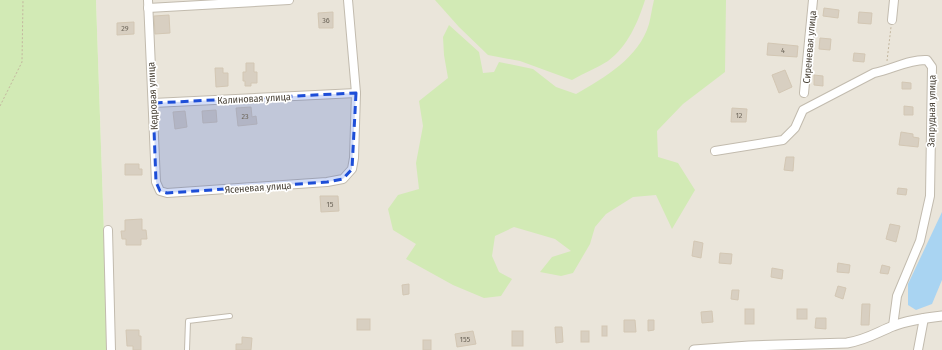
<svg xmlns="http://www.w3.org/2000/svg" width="942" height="350" viewBox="0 0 942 350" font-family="'Fira Sans Condensed',sans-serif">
  <rect width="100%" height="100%" fill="#f6f3ec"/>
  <polygon fill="#eae5da" points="96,0 942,0 942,350 108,350"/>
  <g fill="#d2eab5">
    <polygon points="0,0 96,0 108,350 0,350"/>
    <path d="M435,0H645C638,22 628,46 608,61C597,68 584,73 572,80L520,61L488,55L459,27Z"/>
    <path d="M654,0H726L725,72L683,104L657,131L658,157L678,163L695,190L672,229L656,195L633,197L606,214L595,227L590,244L573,273L561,276L540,272L552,257L571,251L555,239L514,227L495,236L492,256L499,272L512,279L501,296L484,298L453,285L406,259L416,244L393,230L388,209L398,195L419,189L416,163L423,126L419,101L448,78L444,55L443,37L449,25L479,52L483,73L494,72L499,62L533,69L556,87L576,94C604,78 639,58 649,24C651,16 652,8 654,0Z"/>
  </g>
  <polygon fill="#a9d4f2" points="942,212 942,280 932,304 916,310 908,305 908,284"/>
  <g fill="#d8cfc1" stroke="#d3c7b4">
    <polygon points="824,8 839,10 838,18 823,16"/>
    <polygon points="333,12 333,28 319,28 318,13"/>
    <polygon points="859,12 872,13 871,24 858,23"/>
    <polygon points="169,15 170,33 155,34 154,16"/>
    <polygon points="134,22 134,34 117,35 117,23"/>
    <polygon points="820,38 831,39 830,50 819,49"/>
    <polygon points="768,43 798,46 797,57 767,55"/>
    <polygon points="854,53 865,54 864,62 853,61"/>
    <polygon points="246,63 254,63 254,72 257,72 257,83 251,83 251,86 245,86 245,81 243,81 243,72 246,72"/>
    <polygon points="215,68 223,68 223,73 228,73 228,86 216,87"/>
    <polygon points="785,70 792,87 779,93 772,75"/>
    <polygon points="814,75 823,76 823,86 814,85"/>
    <polygon points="902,82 911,83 911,89 902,89"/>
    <polygon points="904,106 913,107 913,115 904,115"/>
    <polygon points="251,107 252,117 256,116 257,124 238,126 236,108"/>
    <polygon points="732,108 747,109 746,122 731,122"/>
    <polygon points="216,110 217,122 203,123 202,111"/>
    <polygon points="185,111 187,127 175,129 173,112"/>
    <polygon points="901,132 913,134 913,137 919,138 918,147 899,145"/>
    <polygon points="786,157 794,157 793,171 784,170"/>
    <polygon points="125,164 139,164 139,169 142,169 142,175 125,175"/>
    <polygon points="898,188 907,189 906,195 897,194"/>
    <polygon points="320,196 338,196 339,211 321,212"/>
    <polygon points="142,219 142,230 146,230 147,239 141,239 141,245 126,245 126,239 122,239 121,231 125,231 125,220"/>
    <polygon points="890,224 900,226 896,242 886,239"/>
    <polygon points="694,241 703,243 701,258 692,256"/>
    <polygon points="720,253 732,254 731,264 719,263"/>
    <polygon points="838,263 850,265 849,273 837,272"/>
    <polygon points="882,265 890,267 888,274 880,273"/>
    <polygon points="772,268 783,270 782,279 771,277"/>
    <polygon points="409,284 409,294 403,295 402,285"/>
    <polygon points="838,286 846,288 843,299 835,296"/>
    <polygon points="732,290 739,290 738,300 731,299"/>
    <polygon points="862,304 870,304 869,325 861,325"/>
    <rect x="745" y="309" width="9" height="15"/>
    <rect x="797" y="309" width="10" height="10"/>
    <polygon points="712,311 713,322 702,323 701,312"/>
    <polygon points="816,318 826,318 826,329 815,328"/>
    <rect x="357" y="319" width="13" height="11"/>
    <polygon points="624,320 635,320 636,332 624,332"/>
    <polygon points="648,320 654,320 654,330 648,331"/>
    <rect x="602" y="326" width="5" height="10"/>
    <polygon points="555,327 562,327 563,342 556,343"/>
    <polygon points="126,330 139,330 139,336 141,336 141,350 133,350 133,346 127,346"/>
    <polygon points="473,331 476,344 457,347 455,334"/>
    <rect x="512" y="331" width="11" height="15"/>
    <rect x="581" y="331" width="8" height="11"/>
    <polygon points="242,337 252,338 251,350 236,350 236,344 242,344"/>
    <rect x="423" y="340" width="8" height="10"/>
  </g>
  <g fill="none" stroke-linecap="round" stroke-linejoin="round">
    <defs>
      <polyline id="service" points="187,350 188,321 230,316"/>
      <g id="minor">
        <polyline points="148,0 156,182 160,191 167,193 327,182 343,179 352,169 354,158 356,93 348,0"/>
        <polyline points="148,8 289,0"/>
        <polyline points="892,20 894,0"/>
        <polyline points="804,93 813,0"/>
        <polyline points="153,103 356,93"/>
        <path d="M715,151L783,140L795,128L803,110L874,73C891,70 909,59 927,60L932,67L930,196L920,241L897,296L893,326"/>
        <polyline points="108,230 111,350"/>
        <polyline points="918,350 924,318"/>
      </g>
      <path id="tertiary" d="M694,350L749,346L847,343C866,340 876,333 893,326C909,320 925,318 942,316"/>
    </defs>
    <use href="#service" stroke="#c2bbae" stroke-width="6"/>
    <use href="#minor" stroke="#c2bbae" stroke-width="10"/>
    <use href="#tertiary" stroke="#c2bbae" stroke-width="11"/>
    <g stroke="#c4b79f" stroke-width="1" stroke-dasharray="2 2" stroke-linecap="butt">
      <polyline points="887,61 891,27"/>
      <polyline points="0,106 22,62 23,0"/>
    </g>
    <use href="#service" stroke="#fff" stroke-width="4"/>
    <use href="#minor" stroke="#fff" stroke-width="8"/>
    <use href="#tertiary" stroke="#fff" stroke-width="9"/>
  </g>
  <path fill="#1d4ed8" fill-opacity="0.2" stroke="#1d4ed8" stroke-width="3" stroke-dasharray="8 5" stroke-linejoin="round" d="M356,93L352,169L343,179L327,182L167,193L160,191L156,182L153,103Z"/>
  <g text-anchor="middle" stroke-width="3.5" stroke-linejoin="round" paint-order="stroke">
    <g font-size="8" fill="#6e675b">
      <text x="326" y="23">36</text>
      <text x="125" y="31">29</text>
      <text x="783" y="53">4</text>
      <text x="739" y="118">12</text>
      <text x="245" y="119">23</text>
      <text x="330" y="207">15</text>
      <text x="465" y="342">155</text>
    </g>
    <g font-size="10" fill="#4b4439" stroke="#fff">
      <text transform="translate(809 47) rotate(-85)" y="4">Сиреневая улица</text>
      <text transform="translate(152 96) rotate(-93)" y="4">Кедровая улица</text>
      <text transform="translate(254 98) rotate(-3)" y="4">Калиновая улица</text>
      <text transform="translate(931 111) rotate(-89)" y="4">Запрудная улица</text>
      <text transform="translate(258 187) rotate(-4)" y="4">Ясеневая улица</text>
    </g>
  </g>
</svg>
